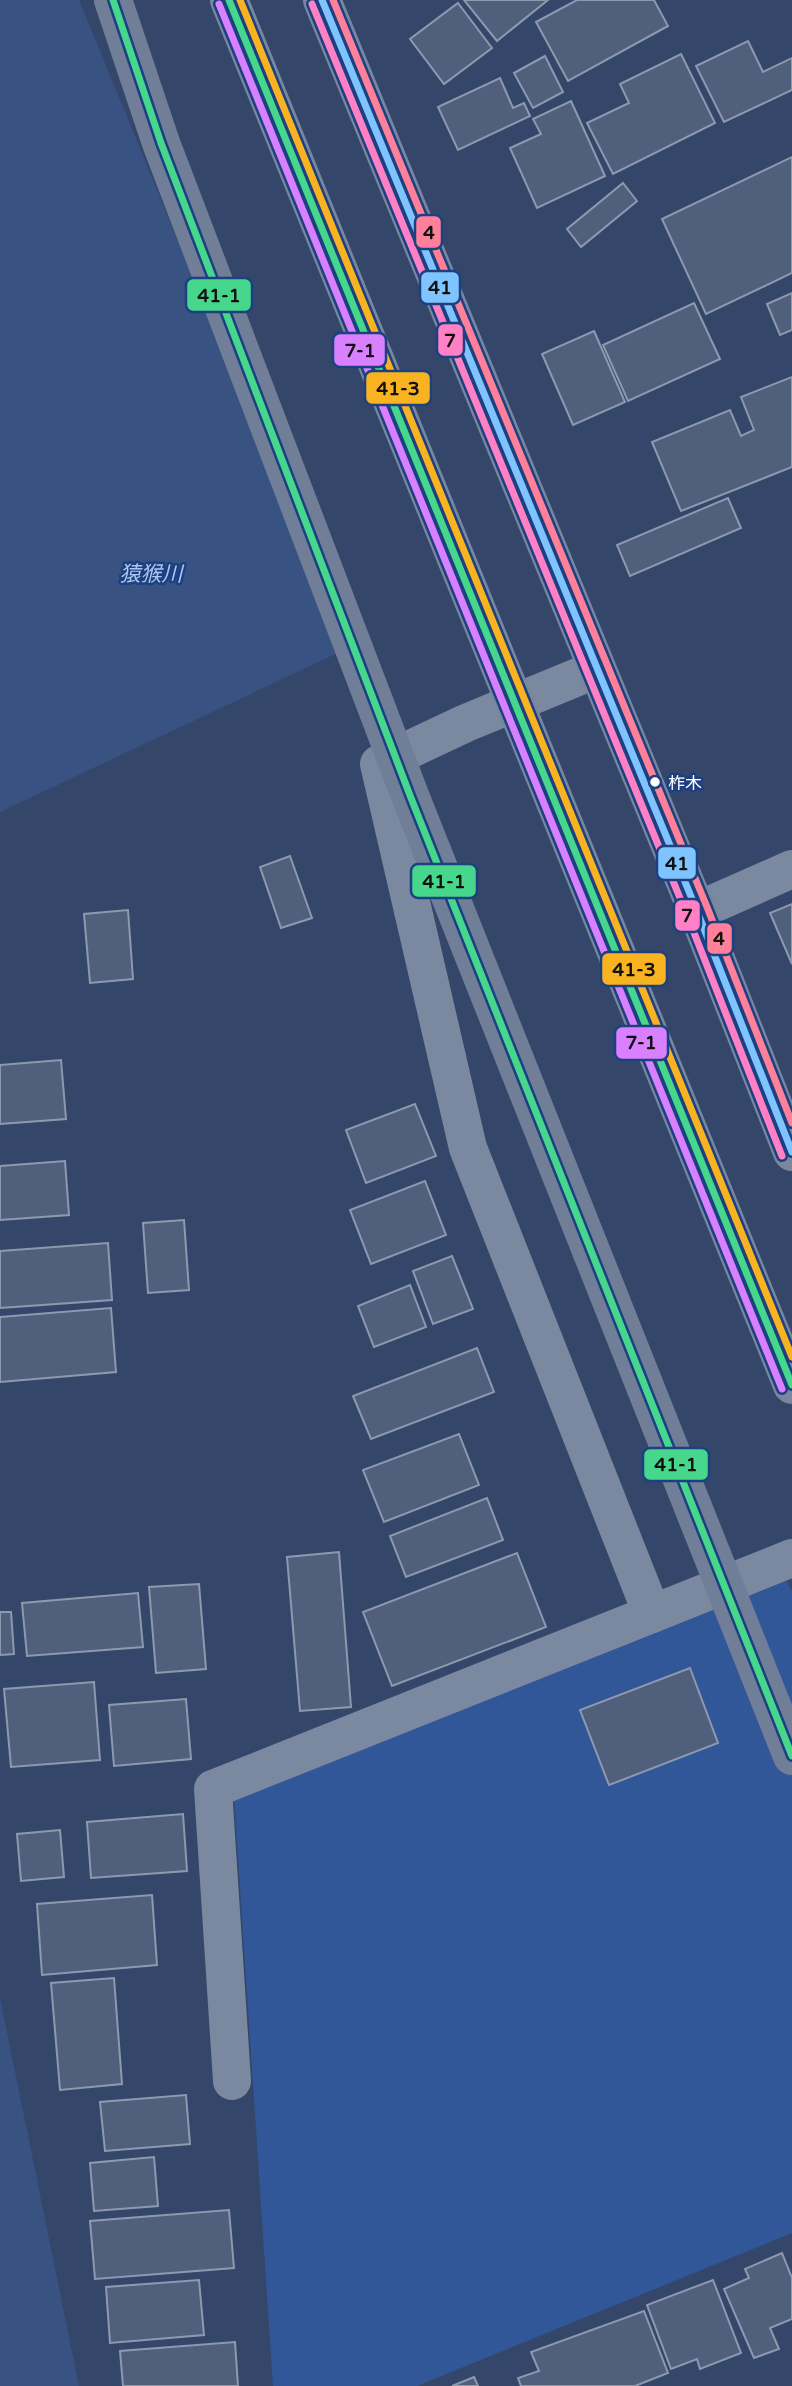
<svg xmlns="http://www.w3.org/2000/svg" width="792" height="2386" viewBox="0 0 792 2386" font-family="'Varela Round','Noto Sans JP',sans-serif">
  <rect width="100%" height="100%" fill="#34476a"/>
  <polygon fill="#315799" points="787,1581 792,1592 792,2233 417,2386 273,2386 234,1797"/>
  <g fill="#385281">
    <polygon points="0,0 79,0 346,649 0,812"/>
    <polygon points="0,1998 79,2386 0,2386"/>
  </g>
  <g fill="#505f7c" stroke="#8d99af" stroke-width="2">
    <polygon points="464,0 548,0 497,41"/>
    <polygon points="577,0 654,0 668,26 568,81 536,22"/>
    <polygon points="458,3 492,48 444,84 410,39"/>
    <polygon points="748,41 763,72 792,58 792,90 724,122 696,66"/>
    <polygon points="681,54 715,123 613,174 587,123 629,103 620,84"/>
    <polygon points="545,56 563,92 533,108 514,73"/>
    <polygon points="500,78 513,108 524,103 530,116 458,150 438,107"/>
    <polygon points="571,101 605,176 537,208 510,148 541,134 533,119"/>
    <polygon points="792,157 792,273 706,314 662,219"/>
    <polygon points="623,183 637,201 581,247 567,229"/>
    <polygon points="792,293 792,330 780,335 767,304"/>
    <polygon points="694,303 720,359 628,401 603,345"/>
    <polygon points="594,331 625,402 573,425 542,354"/>
    <polygon points="792,377 792,467 681,511 652,442 730,410 741,436 754,430 741,397"/>
    <polygon points="728,498 741,528 630,576 617,545"/>
    <polygon points="290,856 312,918 281,928 260,867"/>
    <polygon points="792,904 792,964 770,913"/>
    <polygon points="128,910 133,979 90,983 84,914"/>
    <polygon points="61,1060 66,1119 0,1124 0,1065"/>
    <polygon points="415,1104 436,1156 366,1183 346,1130"/>
    <polygon points="65,1161 69,1215 0,1220 0,1166"/>
    <polygon points="425,1181 446,1235 371,1264 350,1210"/>
    <polygon points="184,1220 189,1290 148,1293 143,1223"/>
    <polygon points="108,1243 112,1300 0,1308 0,1251"/>
    <polygon points="452,1256 473,1309 433,1324 413,1271"/>
    <polygon points="410,1285 426,1327 374,1347 358,1306"/>
    <polygon points="111,1308 116,1372 0,1382 0,1317"/>
    <polygon points="477,1348 494,1392 371,1439 353,1396"/>
    <polygon points="459,1434 479,1485 384,1522 363,1470"/>
    <polygon points="487,1498 503,1540 406,1577 390,1536"/>
    <polygon points="339,1552 351,1707 300,1711 287,1557"/>
    <polygon points="517,1553 546,1627 392,1686 363,1612"/>
    <polygon points="199,1584 206,1669 156,1673 149,1587"/>
    <polygon points="138,1593 143,1647 27,1656 22,1603"/>
    <polygon points="0,1612 11,1612 14,1654 0,1655"/>
    <polygon points="690,1668 718,1743 609,1785 580,1710"/>
    <polygon points="94,1682 100,1760 11,1767 4,1689"/>
    <polygon points="186,1699 191,1759 114,1766 109,1705"/>
    <polygon points="183,1814 187,1871 91,1878 87,1822"/>
    <polygon points="60,1830 64,1877 21,1881 17,1834"/>
    <polygon points="152,1895 157,1965 42,1975 37,1904"/>
    <polygon points="114,1978 122,2084 60,2090 51,1983"/>
    <polygon points="186,2095 190,2144 105,2151 100,2102"/>
    <polygon points="154,2157 158,2206 94,2211 90,2163"/>
    <polygon points="229,2210 234,2268 95,2279 90,2221"/>
    <polygon points="782,2253 792,2278 792,2319 770,2328 779,2349 754,2358 724,2289 749,2278 745,2269"/>
    <polygon points="199,2280 204,2335 110,2343 106,2287"/>
    <polygon points="713,2280 741,2353 700,2369 697,2359 671,2369 647,2305"/>
    <polygon points="644,2311 668,2373 635,2386 521,2386 518,2378 539,2371 531,2352"/>
    <polygon points="235,2342 238,2386 123,2386 120,2351"/>
    <polygon points="474,2377 478,2386 452,2386"/>
  </g>
  <g fill="none" stroke-linecap="round" stroke-linejoin="round">
    <g stroke="#7a88a0" stroke-width="38">
      <polyline points="597,669 466,723 379,764 468,1148 652,1614"/>
      <polyline points="697,911 792,869"/>
      <polyline points="232,2081 213,1789 792,1558"/>
    </g>
    <g stroke="#78879e" stroke-width="38">
      <polyline points="229,0 792,1385"/>
      <polyline points="322,0 697,911 792,1152"/>
    </g>
    <polyline stroke="#707e98" stroke-width="38" points="113,0 161,143 411,798 792,1756"/>
    <defs>
      <g id="bus-1">
        <polyline points="113,0 161,143 411,798 792,1756"/>
        <polyline points="229,0 792,1385"/>
      </g>
      <polyline id="bus-2" points="322,0 697,911 792,1152"/>
      <polyline id="bus-3" points="219,4 782,1389"/>
      <polyline id="bus-4" points="240,0 792,1357"/>
      <polyline id="bus-5" points="312,4 687,915 782,1156"/>
      <polyline id="bus-6" points="333,0 707,907 792,1123"/>
    </defs>
    <use href="#bus-1" stroke="#1d4081" stroke-width="12"/>
    <use href="#bus-2" stroke="#1d4081" stroke-width="12"/>
    <use href="#bus-3" stroke="#1d4081" stroke-width="12"/>
    <use href="#bus-4" stroke="#1d4081" stroke-width="12"/>
    <use href="#bus-5" stroke="#1d4081" stroke-width="12"/>
    <use href="#bus-6" stroke="#1d4081" stroke-width="12"/>
    <use href="#bus-1" stroke="#46d78d" stroke-width="7"/>
    <use href="#bus-2" stroke="#80c4ff" stroke-width="7"/>
    <use href="#bus-3" stroke="#d880ff" stroke-width="7"/>
    <use href="#bus-4" stroke="#f9b220" stroke-width="7"/>
    <use href="#bus-5" stroke="#ff80c5" stroke-width="7"/>
    <use href="#bus-6" stroke="#ff8098" stroke-width="7"/>
  </g>
  <circle fill="#fff" stroke="#1d4081" stroke-width="2.5" cx="655" cy="782" r="6"/>
  <g text-anchor="middle" stroke-width="5" stroke-linejoin="round" paint-order="stroke">
    <g font-size="17" fill="#fff" stroke="#1d4081" text-anchor="start">
      <text x="668" y="789">柞木</text>
    </g>
    <g font-size="21" font-style="italic" fill="#adc7f1" stroke="#1d4081">
      <text x="151" y="581">猿猴川</text>
    </g>
  </g>
  <g stroke="#1d4081" stroke-width="2.5">
    <rect x="415" y="215" width="27" height="34" rx="7" fill="#ff8098"/>
    <rect x="420" y="271" width="40" height="33" rx="7" fill="#80c4ff"/>
    <rect x="186" y="278" width="66" height="34" rx="7" fill="#46d78d"/>
    <rect x="437" y="323" width="27" height="34" rx="7" fill="#ff80c5"/>
    <rect x="333" y="333" width="53" height="34" rx="7" fill="#d880ff"/>
    <rect x="365" y="371" width="66" height="34" rx="7" fill="#f9b220"/>
    <rect x="657" y="846" width="40" height="34" rx="7" fill="#80c4ff"/>
    <rect x="411" y="864" width="66" height="34" rx="7" fill="#46d78d"/>
    <rect x="674" y="899" width="27" height="33" rx="7" fill="#ff80c5"/>
    <rect x="706" y="922" width="27" height="33" rx="7" fill="#ff8098"/>
    <rect x="601" y="952" width="66" height="34" rx="7" fill="#f9b220"/>
    <rect x="615" y="1026" width="53" height="34" rx="7" fill="#d880ff"/>
    <rect x="643" y="1448" width="66" height="33" rx="7" fill="#46d78d"/>
  </g>
  <g font-size="19" text-anchor="middle" font-weight="bold" fill="#111">
    <text x="429" y="239">4</text>
    <text x="440" y="294">41</text>
    <text x="219" y="302">41-1</text>
    <text x="450" y="347">7</text>
    <text x="360" y="357">7-1</text>
    <text x="398" y="395">41-3</text>
    <text x="677" y="870">41</text>
    <text x="444" y="888">41-1</text>
    <text x="687" y="922">7</text>
    <text x="719" y="945">4</text>
    <text x="634" y="976">41-3</text>
    <text x="641" y="1049">7-1</text>
    <text x="676" y="1471">41-1</text>
  </g>
</svg>
